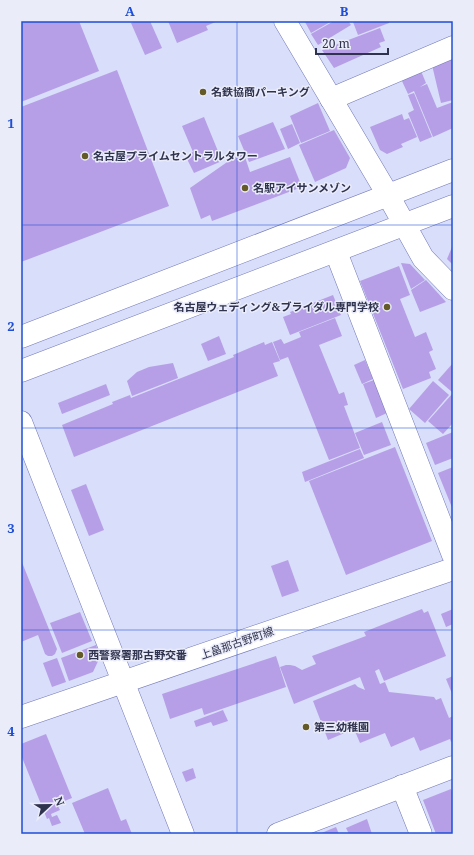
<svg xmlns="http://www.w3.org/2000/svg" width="474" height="855" viewBox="0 0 474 855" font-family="'Noto Serif','Noto Sans JP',serif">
  <rect width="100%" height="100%" fill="#d9defa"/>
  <g fill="#b69fe7">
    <polygon points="21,21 79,21 99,71 21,102"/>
    <polygon points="137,21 150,21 162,48 145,55 131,23"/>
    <polygon points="168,21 218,21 206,26 208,30 177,43"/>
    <polygon points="307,21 332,21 311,33 305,22"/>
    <polygon points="334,21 348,21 351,25 318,45 311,34"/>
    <polygon points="356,21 389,21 389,23 358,35 353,22"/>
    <polygon points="380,28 385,41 379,43 381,47 334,68 322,50"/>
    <polygon points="453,57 453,100 441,103 432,65 448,61 448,59"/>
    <polygon points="117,70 169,206 21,262 21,107"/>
    <polygon points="421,71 426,83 420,87 427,84 437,108 453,102 453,128 433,137 414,91 408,94 401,79"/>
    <polygon points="414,93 432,137 420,142 408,113 414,110 408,95"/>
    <polygon points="318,103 330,131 301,143 290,116"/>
    <polygon points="402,114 404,120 409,118 417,137 401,144 403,147 387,154 380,150 370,127"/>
    <polygon points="204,117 222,161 194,173 185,155 193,152 182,126"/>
    <polygon points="273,122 285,149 249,162 238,136"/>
    <polygon points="292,124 300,143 288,149 280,129"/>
    <polygon points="334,130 350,158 346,168 315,182 299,145"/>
    <polygon points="244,154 250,172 290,157 302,187 212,221 210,215 201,219 190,188 233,158"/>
    <polygon points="452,247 453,247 453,265 447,259"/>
    <polygon points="401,263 410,264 425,280 411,289"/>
    <polygon points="399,266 410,295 400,299 415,337 426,332 433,350 429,352 436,369 429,372 431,378 403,389 360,281"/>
    <polygon points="426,280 446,302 420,312 411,290"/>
    <polygon points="333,295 341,315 290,335 283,317 291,314 290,312"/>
    <polygon points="335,318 342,336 319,345 339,394 344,392 348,405 344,406 360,448 329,460 288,357 280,360 273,342 281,339 284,344 301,337 299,332"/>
    <polygon points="219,336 226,354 208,361 201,344"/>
    <polygon points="264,342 265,345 272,342 280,361 273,363 278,376 74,457 62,425 113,404 112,402 130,395 131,398 234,357 233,355"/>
    <polygon points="365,360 373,379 362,384 354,365"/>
    <polygon points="173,363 178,378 132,396 127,381 137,372 149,367"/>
    <polygon points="453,363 453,391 452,392 438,380"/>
    <polygon points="374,380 387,413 376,418 363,384"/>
    <polygon points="433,381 449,395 425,423 409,409"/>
    <polygon points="106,384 110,395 62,414 58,403"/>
    <polygon points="453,393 453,423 443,434 428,421"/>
    <polygon points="382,422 391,445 364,455 355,433"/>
    <polygon points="453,432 453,458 435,465 426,443"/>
    <polygon points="395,447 432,541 346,575 309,481"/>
    <polygon points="360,449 364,458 305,482 302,472"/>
    <polygon points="453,467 453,510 438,473"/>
    <polygon points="86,484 104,530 89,536 71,490"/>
    <polygon points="21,560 57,649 55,654 52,656 48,656 45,654 38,635 21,642"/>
    <polygon points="288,560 299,591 282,597 271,566"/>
    <polygon points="422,609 424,613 428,611 446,656 384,681 379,669 375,671 380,684 385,682 389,692 434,697 436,700 441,698 449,718 453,716 453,741 451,742 450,739 420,751 414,737 391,747 385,733 360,743 354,729 328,740 313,701 355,684 358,687 365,690 360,677 294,704 280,667 286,665 290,665 295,666 302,670 316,664 312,656 366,636 364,632"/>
    <polygon points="453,609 453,624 446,627 441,614"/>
    <polygon points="80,612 92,641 62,653 50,623"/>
    <polygon points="96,645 100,657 93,672 69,681 61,658"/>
    <polygon points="276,656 286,687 204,715 202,708 170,719 162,694"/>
    <polygon points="57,658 66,682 52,687 43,663"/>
    <polygon points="453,676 453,696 446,679"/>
    <polygon points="223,710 228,721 213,726 211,722 196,727 194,721"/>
    <polygon points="46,734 72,798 57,804 60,810 51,814 52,817 57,815 61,823 52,826 49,818 47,819 21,755 21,744"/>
    <polygon points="193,768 196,778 186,782 182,772"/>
    <polygon points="108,788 121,821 126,819 132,834 85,834 72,803"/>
    <polygon points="451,789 453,794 453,834 436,834 423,800"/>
    <polygon points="367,819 372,834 349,834 346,828"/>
    <polygon points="336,827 339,834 319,834"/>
  </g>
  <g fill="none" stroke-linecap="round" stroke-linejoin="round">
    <defs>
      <g id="street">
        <polyline points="285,21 388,195 423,258 453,289"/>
        <polyline points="331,99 453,47"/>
        <polyline points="336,252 453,555"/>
        <polyline points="21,422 183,834"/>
        <polyline points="402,786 421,834"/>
        <polyline points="278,834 453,767"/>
      </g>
      <g id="secondary">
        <polyline points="21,337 453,170"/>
        <polyline points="21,371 453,206"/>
        <polyline points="21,717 453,569"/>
      </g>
    </defs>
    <use href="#street" stroke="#7379b8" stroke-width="23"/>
    <use href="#secondary" stroke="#7379b8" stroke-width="23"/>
    <use href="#street" stroke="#fff" stroke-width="22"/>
    <use href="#secondary" stroke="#fff" stroke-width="22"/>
  </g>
  <path fill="none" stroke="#1d4ed8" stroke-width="1" stroke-opacity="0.55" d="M237,21V834M21,225H453M21,428H453M21,630H453"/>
  <g fill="#645a27" stroke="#eaecfa" stroke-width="1.5">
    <circle cx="203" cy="92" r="4"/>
    <circle cx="85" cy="156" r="4"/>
    <circle cx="245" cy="188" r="4"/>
    <circle cx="387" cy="307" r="4"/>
    <circle cx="80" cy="655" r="4"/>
    <circle cx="306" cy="727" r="4"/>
  </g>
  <g text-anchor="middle" stroke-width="3" stroke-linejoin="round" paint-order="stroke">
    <g font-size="11" font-weight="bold" fill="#30334e" stroke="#eaecfa" text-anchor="start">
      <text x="211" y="96">名鉄協商パーキング</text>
      <text x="93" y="160">名古屋プライムセントラルタワー</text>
      <text x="253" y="192">名駅アイサンメゾン</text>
      <text x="379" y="311" text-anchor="end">名古屋ウェディング&amp;ブライダル専門学校</text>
      <text x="88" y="659">西警察署那古野交番</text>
      <text x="314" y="731">第三幼稚園</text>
    </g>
    <g font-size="11" fill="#30334e" stroke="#eaecfa">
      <text transform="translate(237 643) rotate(-19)" y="4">上畠那古野町線</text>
    </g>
  </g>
  <rect width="474" height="855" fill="none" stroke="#eaecfa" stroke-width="44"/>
  <g transform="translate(50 805) rotate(68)" stroke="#eaecfa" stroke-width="3" paint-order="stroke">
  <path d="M0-3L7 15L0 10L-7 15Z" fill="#30334e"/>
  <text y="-6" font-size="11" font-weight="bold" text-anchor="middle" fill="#30334e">N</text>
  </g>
  <path d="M316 48v6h72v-6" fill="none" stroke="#30334e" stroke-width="2"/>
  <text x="322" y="48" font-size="12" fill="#30334e" stroke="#eaecfa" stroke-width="3" paint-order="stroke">20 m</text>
  <rect x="22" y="22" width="430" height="811" fill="none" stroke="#1d4ed8" stroke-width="1.5"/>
  <g font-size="13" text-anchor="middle" font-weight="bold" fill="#1d4ed8">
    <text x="130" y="16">A</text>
    <text x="344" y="16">B</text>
    <text x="11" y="128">1</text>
    <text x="11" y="331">2</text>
    <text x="11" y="533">3</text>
    <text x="11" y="736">4</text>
  </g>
</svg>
